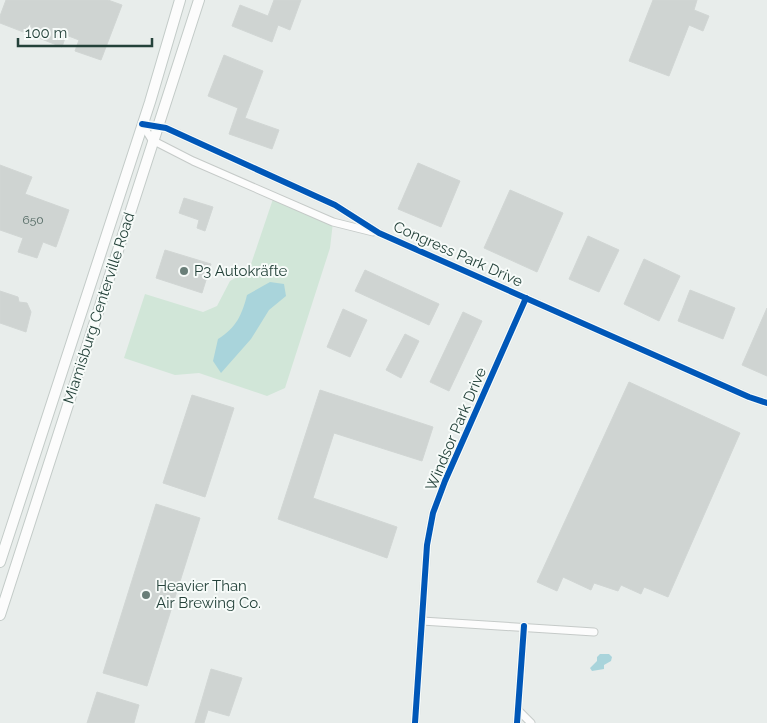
<svg xmlns="http://www.w3.org/2000/svg" width="767" height="723" viewBox="0 0 767 723" font-family="Raleway,sans-serif">
  <rect width="100%" height="100%" fill="#e8edeb"/>
  <polygon fill="#d1e6d8" points="274,196 333,222 330,248 285,388 267,396 199,373 175,375 124,358 145,294 203,312 217,306 230,281 249,270"/>
  <g fill="#a9d4db">
    <path d="M270,282L284,284L286,296L269,310L251,339L221,373L213,361L218,339C236,328 242,315 247,295Z"/>
    <polygon points="600,654 609,654 612,657 611,661 604,665 604,669 592,671 590,668 597,661 597,657"/>
  </g>
  <g fill="#cfd4d2" stroke="#d1d6d4">
    <polygon points="6,0 108,0 122,5 101,60 75,51 79,40 66,35 62,47 0,23 0,16"/>
    <polygon points="274,0 301,0 290,30 278,25 272,42 232,26 240,5 268,16"/>
    <polygon points="653,0 697,0 694,10 709,16 703,31 689,25 669,76 629,61"/>
    <polygon points="224,55 263,71 245,118 279,130 272,149 229,134 238,108 208,96"/>
    <polygon points="418,163 460,181 441,227 398,209"/>
    <polygon points="0,165 32,177 25,194 69,210 56,247 43,242 37,258 18,252 23,238 0,230"/>
    <polygon points="510,190 563,213 537,272 484,248"/>
    <polygon points="184,198 213,207 205,231 197,228 199,220 179,213"/>
    <polygon points="588,236 619,250 599,292 569,279"/>
    <polygon points="165,250 211,264 202,293 156,278"/>
    <polygon points="644,259 680,276 659,321 624,304"/>
    <polygon points="365,270 439,304 429,325 355,291"/>
    <polygon points="690,290 735,308 723,339 678,321"/>
    <polygon points="0,291 18,297 19,302 27,303 31,312 26,332 0,323"/>
    <polygon points="767,308 767,376 742,365"/>
    <polygon points="343,309 367,320 350,357 327,347"/>
    <polygon points="463,312 482,321 449,391 430,382"/>
    <polygon points="405,334 419,341 401,378 386,370"/>
    <polygon points="629,382 740,433 668,597 644,587 641,594 621,585 618,591 594,583 591,590 563,577 557,591 537,582"/>
    <polygon points="320,390 433,427 422,461 334,433 313,498 397,527 387,558 278,519"/>
    <polygon points="192,395 234,408 205,497 163,483"/>
    <polygon points="156,504 200,518 147,686 103,673"/>
    <polygon points="211,669 242,678 229,716 208,710 204,723 195,723"/>
    <polygon points="97,692 139,705 134,723 87,723"/>
  </g>
  <g fill="none" stroke-linecap="round" stroke-linejoin="round">
    <defs>
      <g id="minor">
        <polyline points="142,124 166,128 335,205 379,233 749,397 767,403"/>
        <polyline points="142,124 152,140 193,161 333,222 373,232"/>
        <polyline points="422,621 594,632"/>
        <polyline points="519,711 531,723"/>
        <polyline points="415,723 427,545 433,513 445,481 526,298"/>
        <polyline points="517,723 524,626"/>
      </g>
      <g id="secondary">
        <polyline points="0,562 150,102 180,0"/>
        <polyline points="0,615 199,0"/>
      </g>
    </defs>
    <use href="#minor" stroke="#c5cac8" stroke-width="9"/>
    <use href="#secondary" stroke="#c3cbc8" stroke-width="12"/>
    <use href="#minor" stroke="#fcfcfc" stroke-width="7"/>
    <use href="#secondary" stroke="#fcfcfc" stroke-width="10"/>
    <defs>
      <g id="cycleway">
        <polyline points="142,124 166,128 335,205 379,233 749,397 767,403"/>
        <polyline points="415,723 427,545 433,513 445,481 526,298"/>
        <polyline points="517,723 524,626"/>
      </g>
    </defs>
    <use href="#cycleway" stroke="#f7fbf9" stroke-width="9"/>
    <use href="#cycleway" stroke="#0057b8" stroke-width="6"/>
  </g>
  <g fill="#697e78" stroke="#f7fbf9" stroke-width="2">
    <circle cx="184" cy="271" r="5"/>
    <circle cx="146" cy="595" r="5"/>
  </g>
  <g text-anchor="middle" stroke-width="4" stroke-linejoin="round" paint-order="stroke">
    <g font-size="12" fill="#506761">
      <text x="33" y="224">650</text>
    </g>
    <g font-size="15" fill="#24423a" stroke="#f7fbf9">
      <text transform="translate(458 254) rotate(24)" y="5">Congress Park Drive</text>
      <text transform="translate(99 308) rotate(-72)" y="5">Miamisburg Centerville Road</text>
      <text transform="translate(456 429) rotate(-67)" y="5">Windsor Park Drive</text>
    </g>
    <g font-size="15" fill="#24423a" stroke="#f7fbf9" text-anchor="start">
      <text x="194" y="276">P3 Autokräfte</text>
      <text x="156" y="591">Heavier Than<tspan x="156" dy="17">Air Brewing Co.</tspan></text>
    </g>
  </g>
  <path d="M18 38v8h134v-8" fill="none" stroke="#24423a" stroke-width="2.5"/>
  <text x="25" y="38" font-size="15" fill="#24423a" stroke="#f7fbf9" stroke-width="4" paint-order="stroke">100 m</text>
</svg>
